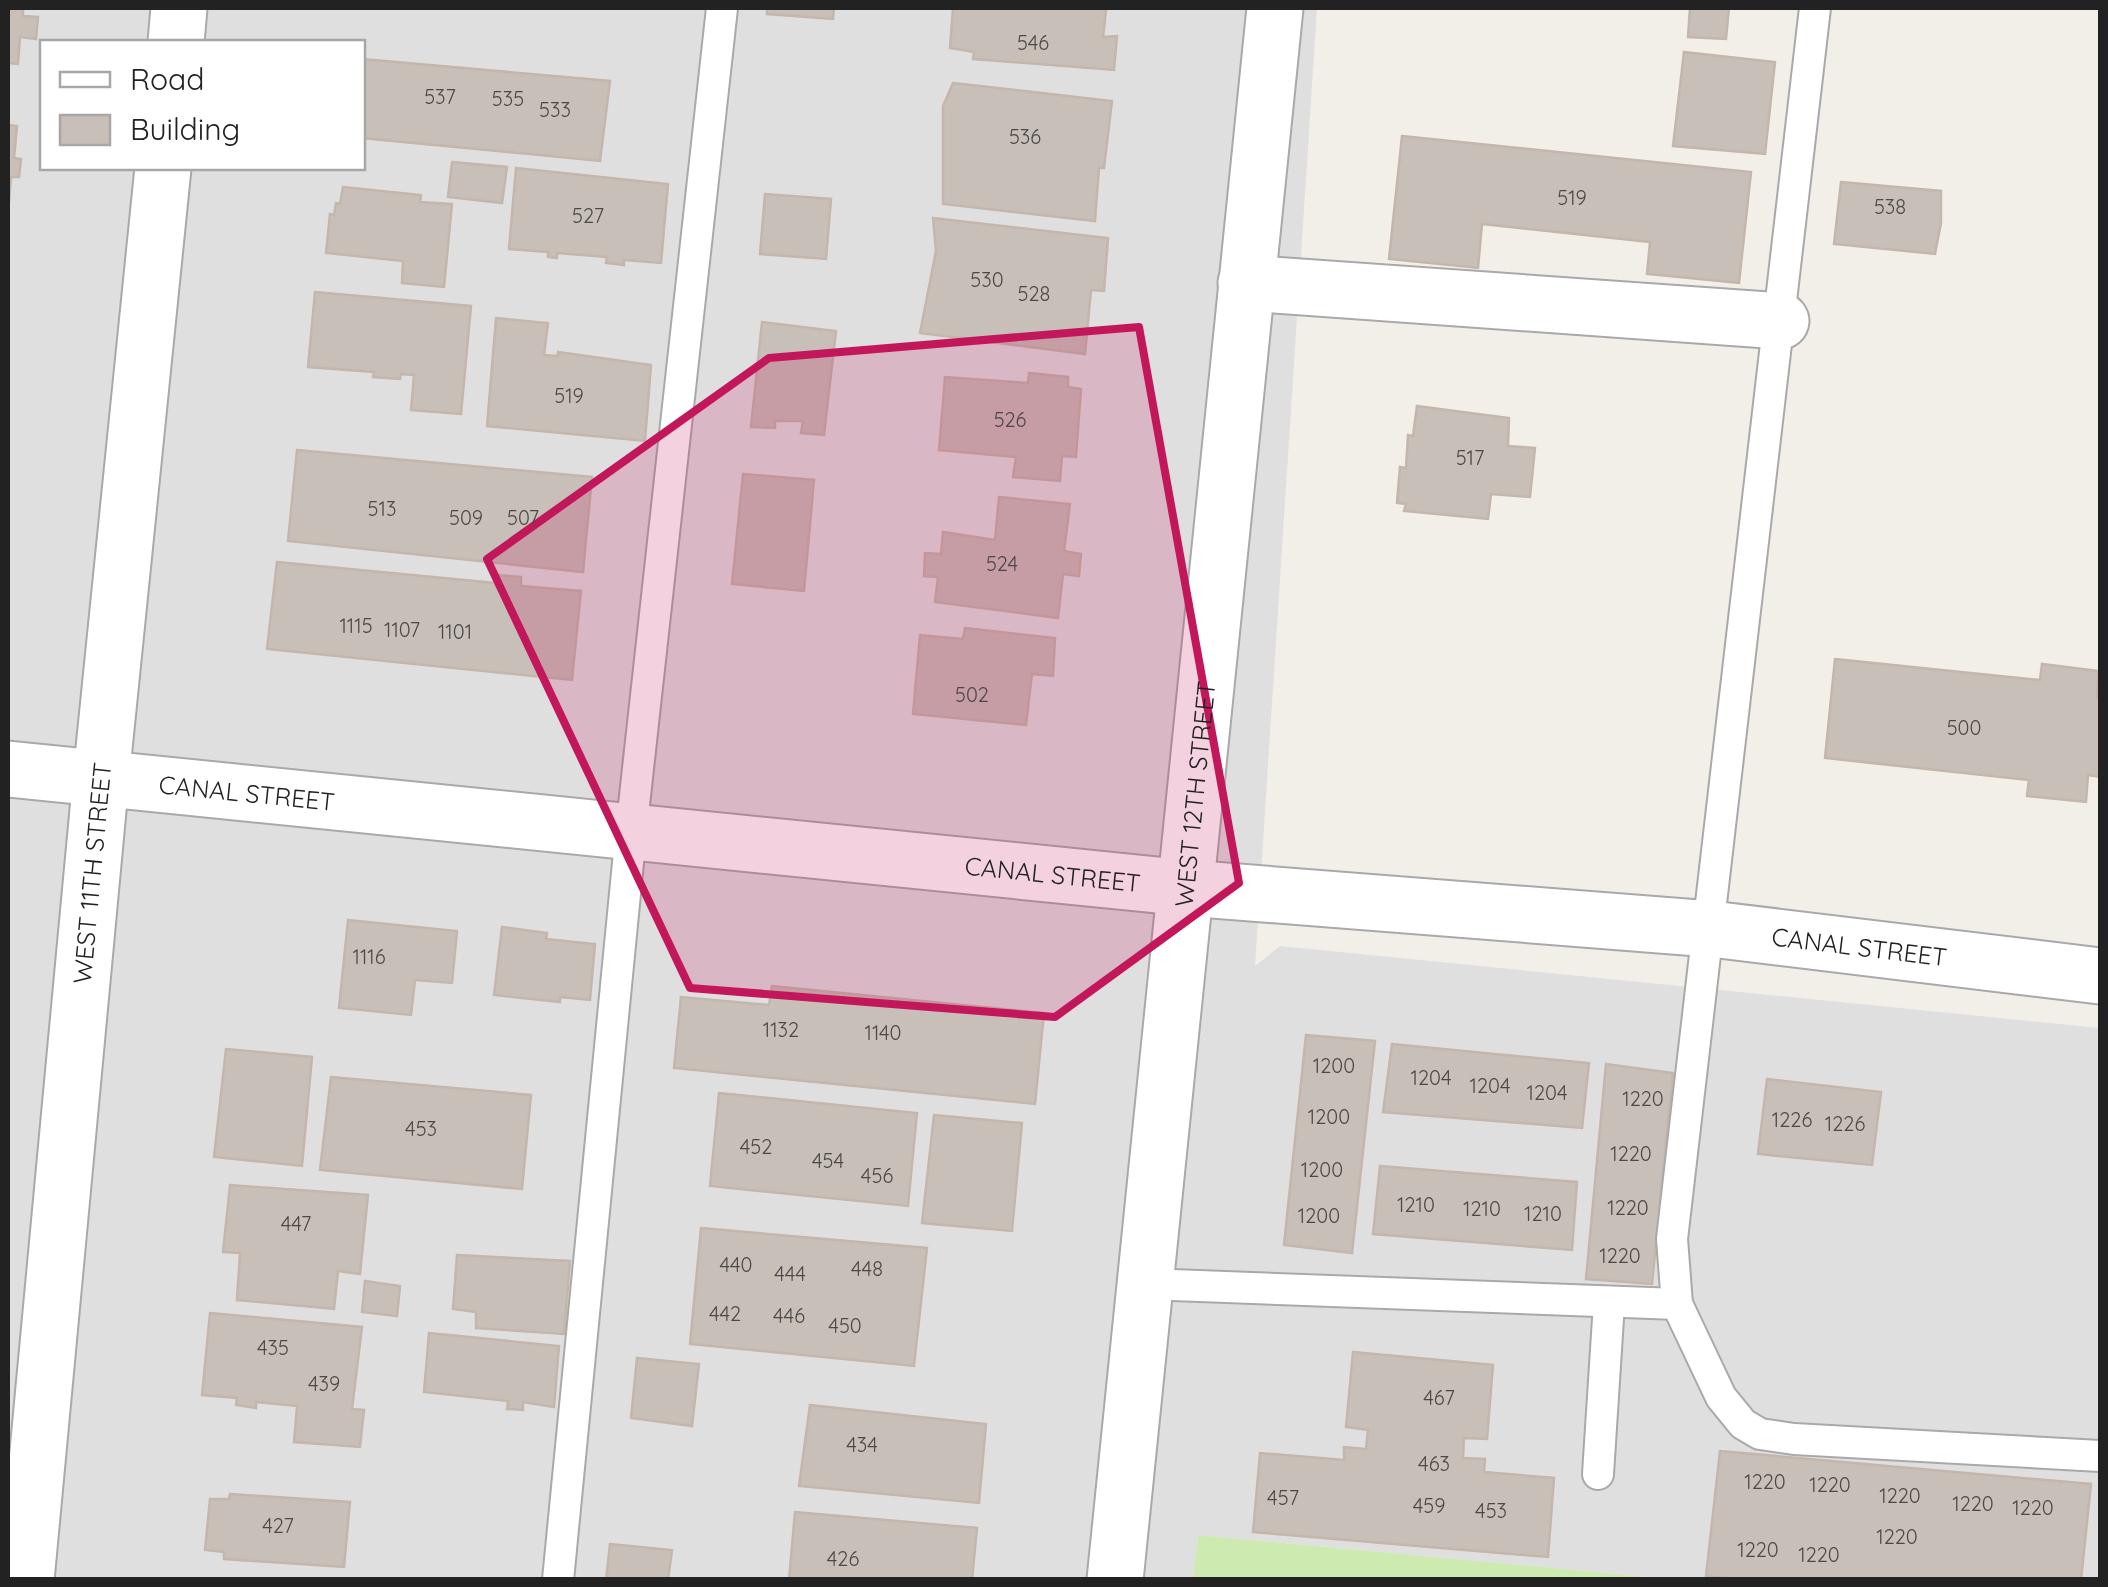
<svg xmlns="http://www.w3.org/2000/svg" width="2108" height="1587" viewBox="0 0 2108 1587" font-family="Quicksand,sans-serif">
  <rect width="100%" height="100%" fill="#f2efe9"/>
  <path fill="#e0dfdf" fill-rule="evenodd" d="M8,8H1317L1255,966L1280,946L2100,1028V1579H1671L1198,1535L1193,1580H8ZM42,42H362V168H42Z"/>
  <polygon fill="#cdebb0" points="1198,1535 1671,1579 1193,1579"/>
  <g fill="#c7bfb8" stroke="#c4b6ab" stroke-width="2.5">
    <polygon points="8,8 23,8 23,16 38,17 36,39 20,37 18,64 8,63"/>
    <polygon points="767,8 834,8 833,19 767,14"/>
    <polygon points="953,8 1101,8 1106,10 1103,37 1117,36 1114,70 973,59 974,52 950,48"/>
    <polygon points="1690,8 1729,8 1726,39 1688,37"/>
    <polygon points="1684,52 1775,62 1765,154 1673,146"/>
    <polygon points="362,59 610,81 600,161 362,138"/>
    <polygon points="953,83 1112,101 1104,168 1099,168 1095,221 943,204 943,106"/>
    <polygon points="8,125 17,126 14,158 21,159 19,177 11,177 9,202"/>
    <polygon points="1402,136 1751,172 1739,283 1647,274 1650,242 1482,224 1478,268 1389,259"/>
    <polygon points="452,162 507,167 502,203 448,197"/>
    <polygon points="516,168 668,184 661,263 624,260 624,265 606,263 607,257 557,253 557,258 548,257 548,252 509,249"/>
    <polygon points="1841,182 1941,191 1941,223 1935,254 1834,244"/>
    <polygon points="343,187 421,195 420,202 452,204 444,287 402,283 403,261 326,253 330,214 334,215 336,203 340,204"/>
    <polygon points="765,194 831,199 826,259 760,254"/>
    <polygon points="933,218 1108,238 1104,291 1091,290 1085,354 920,333 936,251"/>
    <polygon points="315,292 471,306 461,414 411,410 414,375 401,374 400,379 373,377 374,372 308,367"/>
    <polygon points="496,318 548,323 544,355 558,356 558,352 651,365 645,441 487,426"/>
    <polygon points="762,322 836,331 824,435 801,433 803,421 775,421 775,428 751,427"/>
    <polygon points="1029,373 1068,377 1068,387 1081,389 1076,457 1062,456 1060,481 1013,477 1016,457 939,450 945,377 1028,383"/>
    <polygon points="1417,406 1509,418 1508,446 1535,448 1530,497 1491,494 1488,519 1404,511 1406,504 1397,503 1400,467 1406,468 1408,435 1413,436"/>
    <polygon points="297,450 592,477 583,572 288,541"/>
    <polygon points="743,474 814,480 804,591 732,584"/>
    <polygon points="999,497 1070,504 1064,551 1081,554 1079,576 1063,574 1058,618 935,602 938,577 924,576 925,553 941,554 943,532 995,540"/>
    <polygon points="277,562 496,583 496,575 521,577 521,586 581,591 572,680 267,649"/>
    <polygon points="965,628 1055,638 1053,676 1032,674 1026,725 913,714 920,635 963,639"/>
    <polygon points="1835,659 2040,680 2042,664 2099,671 2097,697 2100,698 2100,777 2088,775 2086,802 2027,796 2029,780 1825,758"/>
    <polygon points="348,920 457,931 452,983 415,980 411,1015 339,1008"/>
    <polygon points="502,927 547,933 546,939 595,944 590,1000 560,997 560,1002 494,995"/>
    <polygon points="772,986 1044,1013 1035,1104 674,1068 681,997 769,1005"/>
    <polygon points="1306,1035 1375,1041 1352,1253 1284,1245"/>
    <polygon points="1392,1044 1589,1063 1582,1128 1383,1112"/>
    <polygon points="226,1049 312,1057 302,1166 214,1157"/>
    <polygon points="1606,1064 1673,1073 1652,1284 1586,1279"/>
    <polygon points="331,1077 531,1095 522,1189 320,1170"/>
    <polygon points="1767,1079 1881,1092 1872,1165 1758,1154"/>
    <polygon points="719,1093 917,1113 908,1206 710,1186"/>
    <polygon points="934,1115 1022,1123 1012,1231 922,1223"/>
    <polygon points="1380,1166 1577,1182 1572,1250 1373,1234"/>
    <polygon points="230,1185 368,1195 360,1274 338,1271 334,1309 237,1300 240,1253 223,1252"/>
    <polygon points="701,1228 927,1248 914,1366 690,1344"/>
    <polygon points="457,1255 570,1261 564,1334 476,1328 476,1312 453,1309"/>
    <polygon points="365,1281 400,1286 397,1316 362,1312"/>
    <polygon points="210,1313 362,1327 352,1409 364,1410 360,1447 294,1442 297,1406 256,1402 256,1408 236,1405 237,1398 202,1395"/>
    <polygon points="429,1333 559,1346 554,1407 523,1402 523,1410 507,1409 508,1401 424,1392"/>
    <polygon points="1353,1352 1493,1365 1487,1439 1464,1438 1463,1458 1485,1459 1484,1472 1554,1478 1548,1557 1253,1532 1260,1453 1344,1460 1344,1447 1366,1449 1368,1430 1346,1427"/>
    <polygon points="637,1358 699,1364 692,1426 631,1418"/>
    <polygon points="810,1405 986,1424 979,1503 799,1486"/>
    <polygon points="1720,1451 2091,1484 2081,1580 1743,1580 1706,1576"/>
    <polygon points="230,1494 350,1502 344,1567 224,1559 224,1552 205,1550 210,1499 229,1499"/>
    <polygon points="795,1512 977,1528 972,1580 789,1580"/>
    <polygon points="610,1544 672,1550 668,1580 606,1580"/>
  </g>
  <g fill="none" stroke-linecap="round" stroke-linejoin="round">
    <defs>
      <g id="service">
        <polyline points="1815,8 1672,1239 1677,1304 1721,1397 1743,1424 1760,1434 1794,1439 2100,1456"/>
        <polyline points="1146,1284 1677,1304"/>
        <polyline points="1598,1474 1609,1303"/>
        <polyline points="558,1580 631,832 722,8"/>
      </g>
      <g id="minor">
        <polyline points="176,42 179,8"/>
        <polyline points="1246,283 1781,321"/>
        <path id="s1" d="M8,769L1187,888L1711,929L2100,976"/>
        <path id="s2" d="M26,1580L101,778L163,168"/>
        <path id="s3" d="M1115,1580L1275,8"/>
      </g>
    </defs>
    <use href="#service" stroke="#a9a9a9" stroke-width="34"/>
    <use href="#minor" stroke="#a9a9a9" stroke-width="59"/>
    <use href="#service" stroke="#fff" stroke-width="30"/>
    <use href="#minor" stroke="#fff" stroke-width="55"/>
  </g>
  <path fill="#c2185b" fill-opacity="0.2" stroke="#c2185b" stroke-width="8" stroke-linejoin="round" d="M1139,327L1239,883L1055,1017L690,988L487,559L769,358Z"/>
  <g text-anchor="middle" stroke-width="8" stroke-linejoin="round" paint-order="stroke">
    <g font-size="20" fill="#4b4948">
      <text x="1033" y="50">546</text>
      <text x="440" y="104">537</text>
      <text x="508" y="106">535</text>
      <text x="555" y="117">533</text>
      <text x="1025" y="144">536</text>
      <text x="1572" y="205">519</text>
      <text x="1890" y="214">538</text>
      <text x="588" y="223">527</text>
      <text x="987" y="287">530</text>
      <text x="1034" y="301">528</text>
      <text x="569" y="403">519</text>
      <text x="1010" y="427">526</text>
      <text x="1470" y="465">517</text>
      <text x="382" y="516">513</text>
      <text x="466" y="525">509</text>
      <text x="523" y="525">507</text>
      <text x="1002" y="571">524</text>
      <text x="356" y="633">1115</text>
      <text x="402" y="637">1107</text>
      <text x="455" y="639">1101</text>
      <text x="972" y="702">502</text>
      <text x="1964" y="735">500</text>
      <text x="369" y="964">1116</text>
      <text x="781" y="1037">1132</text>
      <text x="883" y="1040">1140</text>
      <text x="1334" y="1073">1200</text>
      <text x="1431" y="1085">1204</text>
      <text x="1490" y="1093">1204</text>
      <text x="1547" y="1100">1204</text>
      <text x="1643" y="1106">1220</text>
      <text x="1329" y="1124">1200</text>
      <text x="1792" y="1127">1226</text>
      <text x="1845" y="1131">1226</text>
      <text x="421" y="1136">453</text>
      <text x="756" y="1154">452</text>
      <text x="1631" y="1161">1220</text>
      <text x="828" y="1168">454</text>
      <text x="1322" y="1177">1200</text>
      <text x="877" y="1183">456</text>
      <text x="1416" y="1212">1210</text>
      <text x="1628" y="1215">1220</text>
      <text x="1482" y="1216">1210</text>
      <text x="1543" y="1221">1210</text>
      <text x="1319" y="1223">1200</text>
      <text x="296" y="1231">447</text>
      <text x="1620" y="1263">1220</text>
      <text x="736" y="1272">440</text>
      <text x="867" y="1276">448</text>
      <text x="790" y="1281">444</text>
      <text x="725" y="1321">442</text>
      <text x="789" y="1323">446</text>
      <text x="845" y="1333">450</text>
      <text x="273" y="1355">435</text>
      <text x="324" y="1391">439</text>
      <text x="1439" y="1405">467</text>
      <text x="862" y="1452">434</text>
      <text x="1434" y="1471">463</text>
      <text x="1765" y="1489">1220</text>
      <text x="1830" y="1492">1220</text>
      <text x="1900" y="1503">1220</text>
      <text x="1283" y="1505">457</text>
      <text x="1973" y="1511">1220</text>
      <text x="1429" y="1513">459</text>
      <text x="2033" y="1515">1220</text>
      <text x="1491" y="1518">453</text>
      <text x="278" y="1533">427</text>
      <text x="1897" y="1544">1220</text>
      <text x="1758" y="1557">1220</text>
      <text x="1819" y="1562">1220</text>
      <text x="843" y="1566">426</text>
    </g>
    <g font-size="25" fill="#222" stroke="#fff">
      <text dy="9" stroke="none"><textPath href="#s1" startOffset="240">CANAL STREET</textPath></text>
      <text dy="9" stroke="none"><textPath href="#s3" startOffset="790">WEST 12TH STREET</textPath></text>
      <text dy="9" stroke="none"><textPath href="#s2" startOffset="710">WEST 11TH STREET</textPath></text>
      <text dy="9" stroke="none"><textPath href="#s1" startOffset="1050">CANAL STREET</textPath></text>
      <text dy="9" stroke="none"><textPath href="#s1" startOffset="1860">CANAL STREET</textPath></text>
    </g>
  </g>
  <rect width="2108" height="1587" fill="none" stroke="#222222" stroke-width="20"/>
  <rect x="40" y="40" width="325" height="130" fill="#ffffff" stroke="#a7a7a7" stroke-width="2.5"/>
  <rect x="60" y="72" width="50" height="15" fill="#ffffff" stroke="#a7a7a7" stroke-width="2.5"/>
  <text x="130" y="90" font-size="30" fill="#222222">Road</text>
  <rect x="60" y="115" width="50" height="30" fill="#c7bfb8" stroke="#a7a7a7" stroke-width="2.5"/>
  <text x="130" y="140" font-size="30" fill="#222222">Building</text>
</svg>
